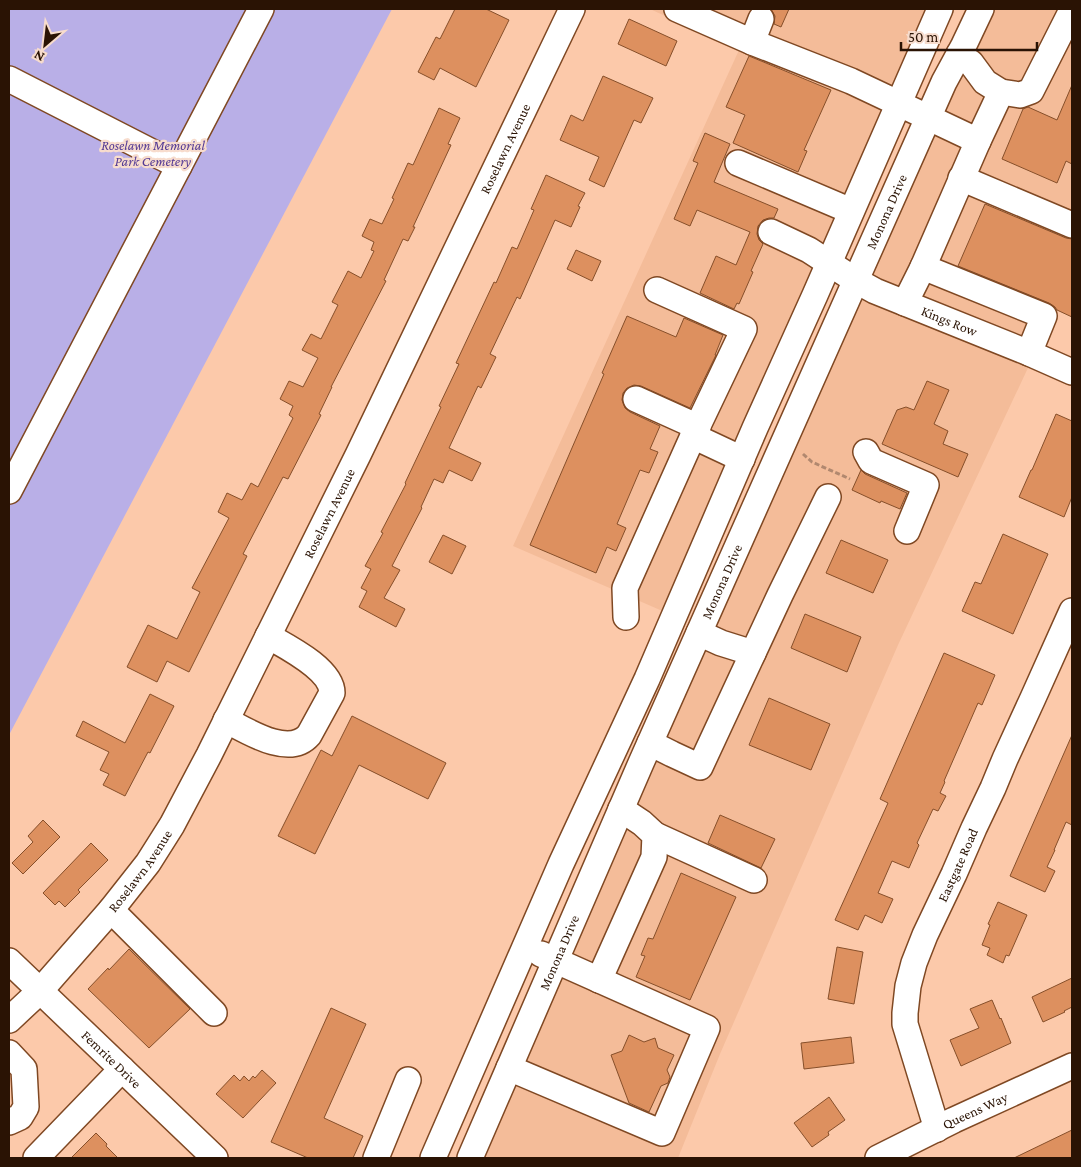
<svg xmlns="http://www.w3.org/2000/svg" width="1081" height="1167" viewBox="0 0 1081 1167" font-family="'Crimson Pro',serif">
  <rect width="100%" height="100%" fill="#fcc9aa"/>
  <g fill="#f4bc99">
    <polygon points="650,9 940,9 841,236 811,271 667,613 513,546 739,50"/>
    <polygon points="981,9 1072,9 1072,279 1034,355 898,645 720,1054 678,1158 470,1158 870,248 933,143 944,82"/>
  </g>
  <polygon fill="#b9afe7" points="9,9 392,9 9,735"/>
  <g fill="#dd905f" stroke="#864f2a">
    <polygon points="455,9 486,9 509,20 476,87 440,68 434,80 418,72 436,37 440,39"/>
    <polygon points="771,9 789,9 781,27 774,24 775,16"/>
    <polygon points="629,19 677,41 666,66 618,44"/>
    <polygon points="749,56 831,90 804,150 807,151 798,172 733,143 745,115 726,107"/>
    <polygon points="603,76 653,98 641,123 634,120 604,187 589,180 599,157 560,140 571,115 583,121"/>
    <polygon points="1072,85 1072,164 1066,161 1057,183 1002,159 1023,109 1028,107 1057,120"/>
    <polygon points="439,108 460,118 448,144 451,145 413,227 415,227 408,241 403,239 384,280 386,281 331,387 332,387 319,414 321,415 288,479 283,477 243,554 247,556 189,672 167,661 157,682 127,667 148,625 177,639 200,592 192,588 229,518 218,512 227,493 242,500 251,483 258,487 293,418 289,415 293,406 280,399 289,381 303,387 318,358 302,350 311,334 321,339 338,305 332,302 348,271 361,278 374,251 371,250 374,242 362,236 370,219 382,224 394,199 392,198 408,163 413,165"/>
    <polygon points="705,133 730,144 714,182 778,209 774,218 769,218 763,220 758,226 757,234 759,240 763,244 751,271 753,272 739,304 737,303 734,309 700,293 716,256 736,265 750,232 697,210 690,226 674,219 698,163 693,161"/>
    <polygon points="546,175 585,193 578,206 580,207 571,227 555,220 520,299 517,297 490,354 496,357 481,388 478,386 449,448 481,463 472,481 449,470 443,483 434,479 421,507 422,508 392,566 400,570 384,598 405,609 396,627 359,607 367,591 361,588 371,569 365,566 383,533 381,532 406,484 405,483 441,407 439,406 459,364 456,363 494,282 496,283 512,247 517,249 534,210 531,209"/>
    <polygon points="985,204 1066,238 1072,239 1072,317 1057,310 1055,307 1049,303 958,266"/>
    <polygon points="576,250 601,261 592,281 567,269"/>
    <polygon points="627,316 676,337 684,318 723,335 715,355 716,355 690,408 641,386 634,385 627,388 623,393 622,400 625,408 630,412 660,426 650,449 658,452 649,473 640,470 617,524 626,528 616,551 607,547 596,573 530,545 604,374 602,373"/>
    <polygon points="927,381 949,390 934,424 948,431 943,444 968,454 958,477 882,444 897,410 906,407 914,410"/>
    <polygon points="1056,414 1072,421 1072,497 1064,517 1019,497 1031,470 1032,470"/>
    <polygon points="861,470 865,474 907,493 900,509 881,501 880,503 852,490"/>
    <polygon points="1003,534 1048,554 1013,634 962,611 975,582 981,584"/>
    <polygon points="443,535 466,546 452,574 429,562"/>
    <polygon points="841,540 888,560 873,593 826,573"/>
    <polygon points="805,614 861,637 847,672 791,648"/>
    <polygon points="944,653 995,675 982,705 978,703 944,781 945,782 940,793 946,796 938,811 933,809 917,843 919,845 909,868 892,861 878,893 893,899 882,923 865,915 858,930 835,920 888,803 880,799"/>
    <polygon points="150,694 174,706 150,753 148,752 125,796 103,785 109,774 100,770 109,752 76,736 83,721 125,743"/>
    <polygon points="769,698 830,724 811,770 749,745"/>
    <polygon points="352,716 446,763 428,799 359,765 315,854 278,836 321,750 332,756"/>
    <polygon points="1072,735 1072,825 1066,822 1054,850 1055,850 1047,867 1055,871 1045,892 1010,876"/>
    <polygon points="720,815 775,839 761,868 708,843"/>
    <polygon points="43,820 60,837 23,874 12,863 33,842 28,836"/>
    <polygon points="91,843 108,860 78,890 80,892 65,907 59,901 55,905 43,893"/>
    <polygon points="681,873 736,897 690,1000 636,977 645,956 641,955 648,938 653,939"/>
    <polygon points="998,902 1027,915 1009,956 1006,955 1003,963 987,955 990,948 982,945 990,925 988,924"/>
    <polygon points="837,947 863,952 854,1004 828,999"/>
    <polygon points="129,949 190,1009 149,1048 88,989 108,968 109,970"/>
    <polygon points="1072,978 1072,1007 1064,1011 1065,1012 1043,1022 1032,997"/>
    <polygon points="992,1000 1000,1019 1001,1018 1011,1043 961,1066 950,1040 979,1028 970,1009"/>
    <polygon points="331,1008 366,1024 324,1118 363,1136 353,1158 308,1158 271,1142"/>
    <polygon points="629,1035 644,1042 655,1038 658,1048 674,1055 667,1070 670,1077 668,1083 661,1086 649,1112 629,1103 611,1055 622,1051"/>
    <polygon points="851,1037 854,1063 804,1069 801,1043"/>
    <polygon points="262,1070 276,1083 243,1118 216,1094 234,1075 240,1081 244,1076 249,1081 253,1076 255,1078"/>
    <polygon points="829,1097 845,1120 828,1132 829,1135 812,1147 794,1123"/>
    <polygon points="1072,1130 1072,1158 1014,1158"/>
    <polygon points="96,1133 107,1144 106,1146 118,1158 71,1158"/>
  </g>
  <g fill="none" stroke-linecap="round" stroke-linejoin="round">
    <defs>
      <g id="minor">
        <polyline points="677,9 752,42 851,81 978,141 1001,92"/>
        <polyline points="752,42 761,19"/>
        <polyline points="959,54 971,63 985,82 1001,92 1020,95 1031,91 1072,10"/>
        <polyline points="9,79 179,166 261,9"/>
        <polyline points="738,163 851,211"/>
        <polyline points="961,178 1072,225"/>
        <path id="s1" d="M771,232L809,250L855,280L875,291L1029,353L1072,372"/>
        <polyline points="923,267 1044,316 1029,353"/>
        <polyline points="657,290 744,329 693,436"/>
        <polyline points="905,303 923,267 978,141"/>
        <polyline points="636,399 698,427"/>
        <polyline points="866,452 871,461 926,485 907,531"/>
        <polyline points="9,491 179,166"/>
        <polyline points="626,617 625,588 693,436 742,459"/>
        <polyline points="699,633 721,643 753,653"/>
        <path d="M226,720C247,731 289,758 309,735L332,693C332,669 287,647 268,636"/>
        <polyline points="650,743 672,754 700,767 780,595 828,497"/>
        <polyline points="655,835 754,880"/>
        <polyline points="111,910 214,1013"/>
        <path id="s2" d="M9,961L215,1158"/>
        <polyline points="599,980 654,857 655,835 642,823 621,809"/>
        <path id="s3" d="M9,1020L40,991L111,910L148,863L172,825L209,755L358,455L572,9"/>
        <polyline points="9,1053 24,1069 26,1107 20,1117 9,1122"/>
        <polyline points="509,1068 662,1133 707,1028 541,954"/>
        <path id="s4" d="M937,1129L905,1024V1013L908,986L914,963L925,935L954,874L974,828L993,788L1005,759L1033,698L1072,611"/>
        <polyline points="36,1158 122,1069"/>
        <polyline points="376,1158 408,1080"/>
        <polyline points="433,1158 561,864 647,679 755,428 815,295 940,9"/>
        <path id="s5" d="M470,1158L641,763L944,82L963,47L981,9"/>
        <path id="s6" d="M878,1158L954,1120L1072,1066"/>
      </g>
    </defs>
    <use href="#minor" stroke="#7f4823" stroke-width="28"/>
    <polyline stroke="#b1886f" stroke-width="3" stroke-dasharray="5 2.5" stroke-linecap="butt" points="803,454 812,462 850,479"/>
    <use href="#minor" stroke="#fff" stroke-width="25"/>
  </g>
  <g text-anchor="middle" stroke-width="4.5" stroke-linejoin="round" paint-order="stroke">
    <g font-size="14" font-style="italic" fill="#533994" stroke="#f7dccd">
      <text x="153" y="150">Roselawn Memorial<tspan x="153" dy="16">Park Cemetery</tspan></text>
    </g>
    <g font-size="14" fill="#2a1304" stroke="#f7dccd">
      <text dy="5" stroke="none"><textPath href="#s3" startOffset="1009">Roselawn Avenue</textPath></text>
      <text dy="5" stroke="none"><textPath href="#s5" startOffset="1034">Monona Drive</textPath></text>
      <text dy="5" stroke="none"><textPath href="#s1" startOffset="200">Kings Row</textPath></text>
      <text dy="5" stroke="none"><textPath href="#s3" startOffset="604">Roselawn Avenue</textPath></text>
      <text dy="5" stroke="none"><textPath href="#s5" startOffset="629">Monona Drive</textPath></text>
      <text dy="5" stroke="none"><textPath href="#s4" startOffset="279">Eastgate Road</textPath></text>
      <text dy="5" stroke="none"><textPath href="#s3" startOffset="199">Roselawn Avenue</textPath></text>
      <text dy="5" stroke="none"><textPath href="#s5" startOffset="224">Monona Drive</textPath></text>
      <text dy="5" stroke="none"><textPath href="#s2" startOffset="142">Femrite Drive</textPath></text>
      <text dy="5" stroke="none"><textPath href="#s6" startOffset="108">Queens Way</textPath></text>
    </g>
  </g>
  <rect width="1081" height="1167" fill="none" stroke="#2a1304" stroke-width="20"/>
  <g transform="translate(45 45) rotate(208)" stroke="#f7dccd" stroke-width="4" paint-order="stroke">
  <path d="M0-4L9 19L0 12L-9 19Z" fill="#2a1304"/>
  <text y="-8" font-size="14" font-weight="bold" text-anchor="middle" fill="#2a1304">N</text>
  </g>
  <path d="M901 42v8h136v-8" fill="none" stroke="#2a1304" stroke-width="2.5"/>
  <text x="908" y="42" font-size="15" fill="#2a1304" stroke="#f7dccd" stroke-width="4" paint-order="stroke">50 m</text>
</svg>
